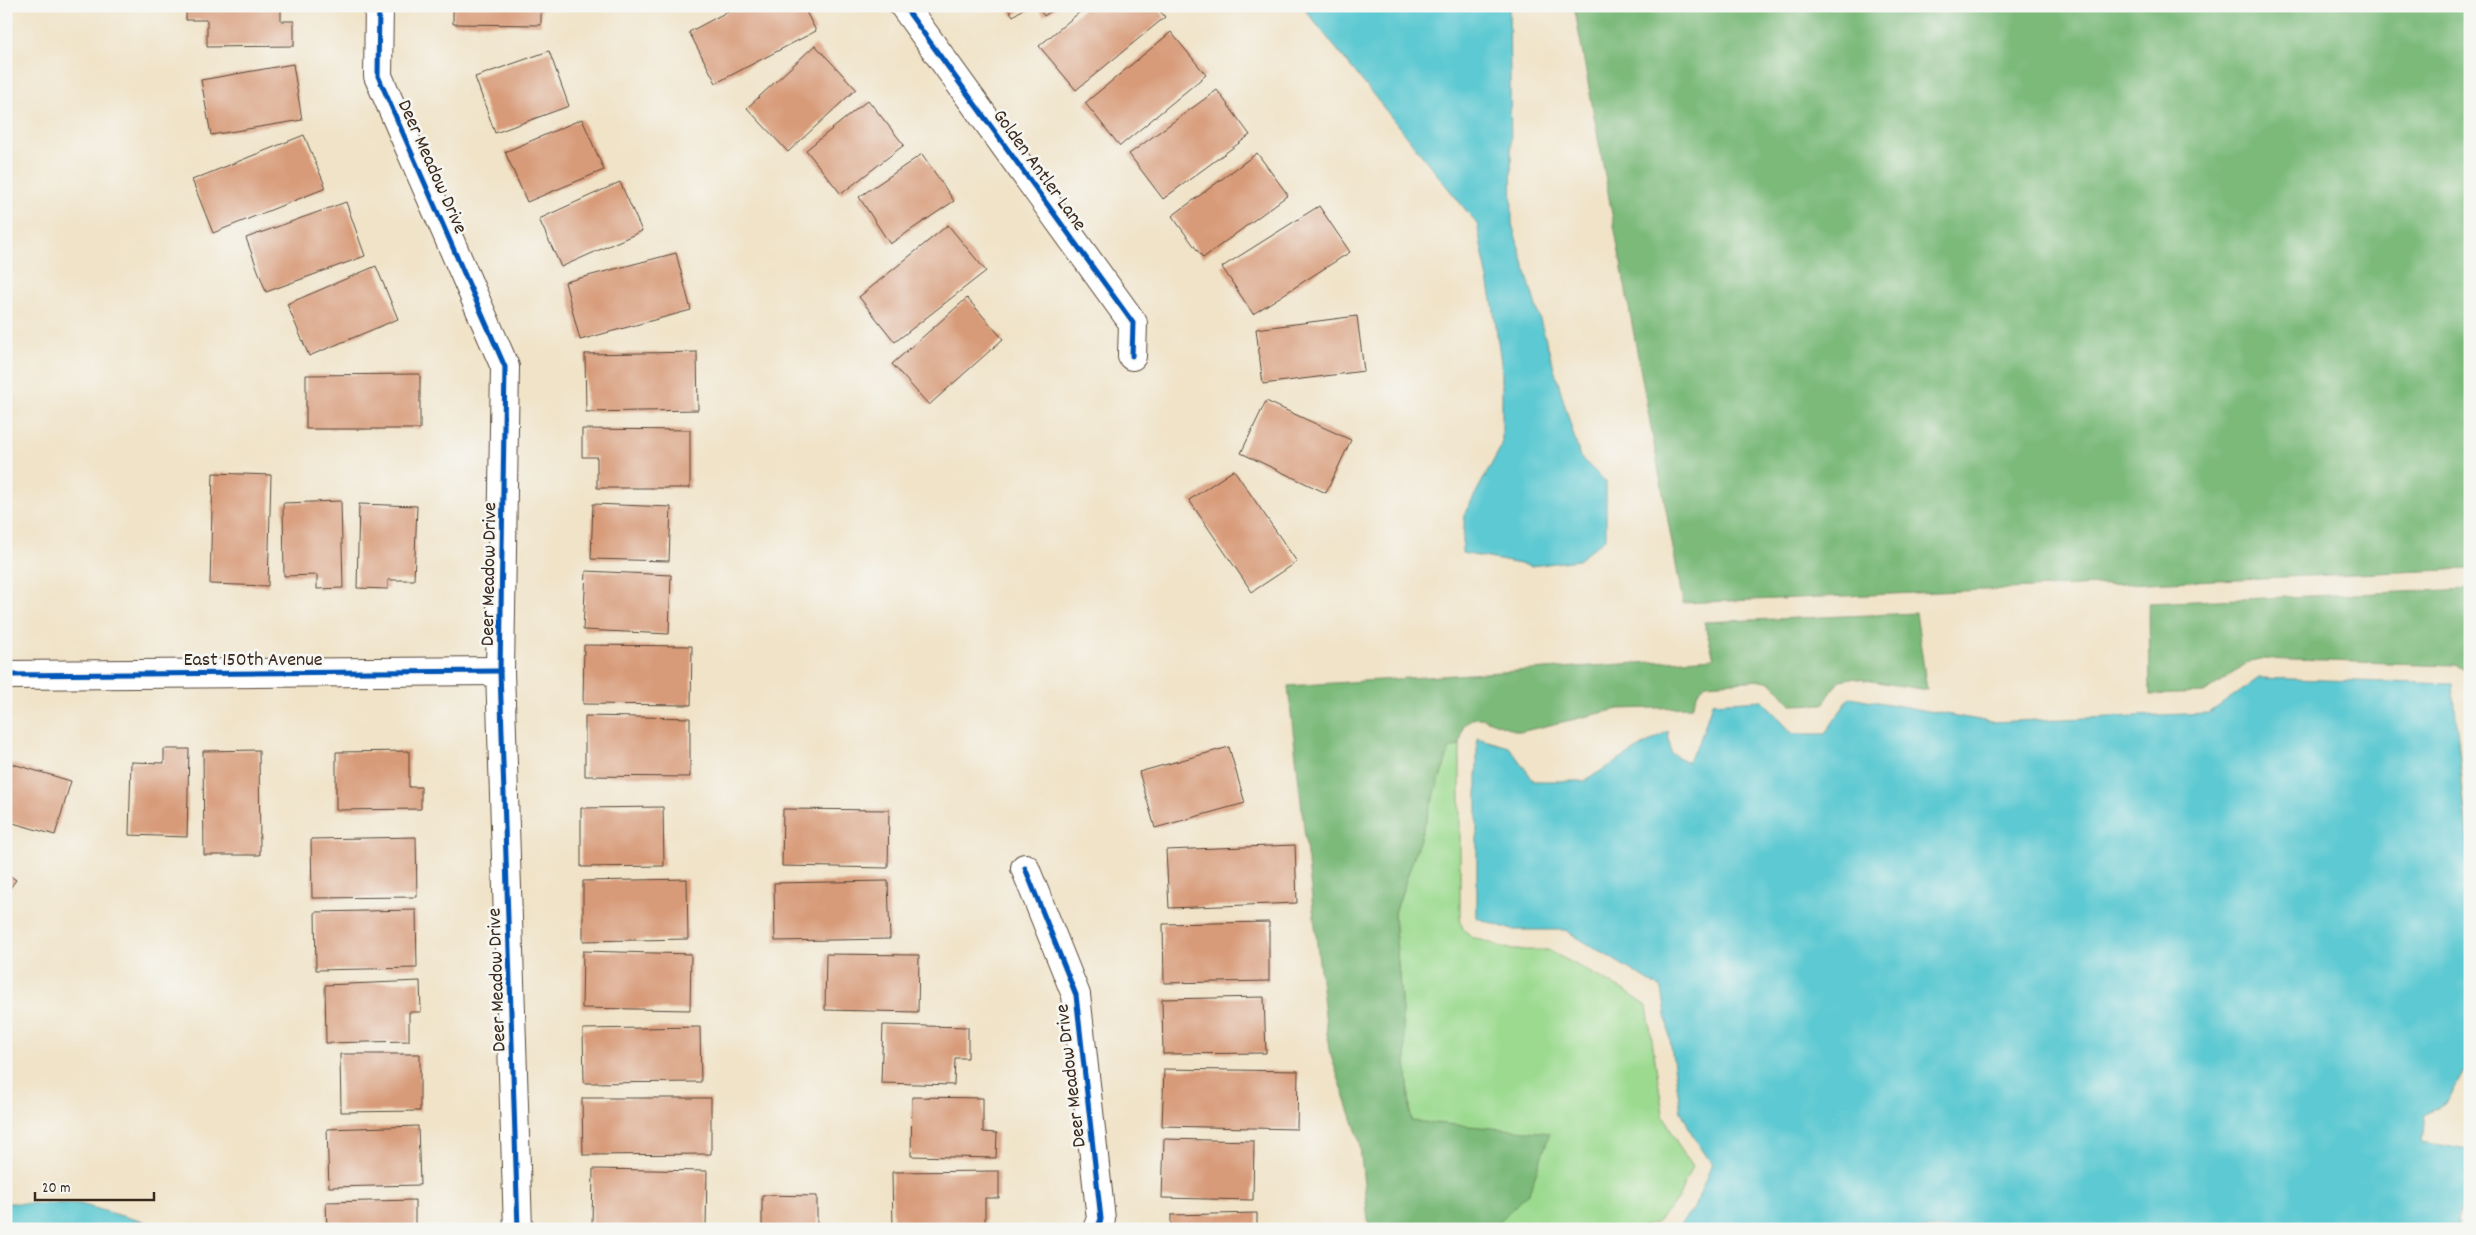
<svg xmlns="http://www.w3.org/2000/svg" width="2476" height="1235" viewBox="0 0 2476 1235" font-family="Dekko,sans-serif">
  <rect width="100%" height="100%" fill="#f6f6f2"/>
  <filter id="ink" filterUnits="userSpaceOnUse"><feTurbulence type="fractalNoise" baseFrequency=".02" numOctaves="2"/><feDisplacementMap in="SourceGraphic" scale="10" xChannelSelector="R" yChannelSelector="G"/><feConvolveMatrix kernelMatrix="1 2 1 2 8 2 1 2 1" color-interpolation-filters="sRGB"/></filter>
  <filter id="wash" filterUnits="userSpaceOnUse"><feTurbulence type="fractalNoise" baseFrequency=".0096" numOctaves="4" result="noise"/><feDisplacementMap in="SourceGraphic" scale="20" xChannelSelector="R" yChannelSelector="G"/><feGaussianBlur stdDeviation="1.12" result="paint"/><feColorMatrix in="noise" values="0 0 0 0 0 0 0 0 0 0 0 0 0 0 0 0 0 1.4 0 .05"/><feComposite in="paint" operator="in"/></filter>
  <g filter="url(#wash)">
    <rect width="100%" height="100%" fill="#f0e3c8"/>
    <polygon fill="#9bda8f" stroke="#6b8256" points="1460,745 1460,918 1463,929 1472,937 1512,950 1548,950 1625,991 1647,1006 1663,1114 1678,1145 1692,1166 1678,1199 1657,1223 1636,1229 1492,1229 1500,1222 1411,1121 1394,916 1450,748"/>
    <g fill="#7cba7a" stroke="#5c724c">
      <polygon points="1574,6 2470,6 2470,569 1683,603"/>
      <polygon points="2470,589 2470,680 2463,668 2454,665 2260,659 2250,661 2204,693 2150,695 2149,603"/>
      <polygon points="1916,613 1927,690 1852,678 1840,680 1823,704 1792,705 1771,682 1761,680 1706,684 1698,692 1692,707 1618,709 1520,732 1482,718 1471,719 1463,726 1460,745 1450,748 1394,916 1411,1121 1550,1133 1529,1192 1492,1229 1369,1229 1359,1139 1329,1050 1288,686 1714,658 1704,622"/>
    </g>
    <g fill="#5dc9d2" stroke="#4c7a78">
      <polygon points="1302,6 1509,6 1512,224 1580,457 1606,482 1606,538 1578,560 1531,566 1462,553 1465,513 1502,445 1502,370 1493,305 1477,224"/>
      <polygon points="2259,678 2453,684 2470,871 2470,1061 2447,1101 2425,1114 2422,1142 2470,1150 2470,1187 2456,1219 2459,1229 1676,1229 1693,1210 1712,1164 1693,1136 1681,1111 1662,989 1565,930 1512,930 1477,918 1477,738 1509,747 1534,781 1584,781 1668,731 1671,753 1687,762 1699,743 1712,703 1762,700 1793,734 1825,734 1850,697 1990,722 2209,713"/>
      <polygon points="6,1203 80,1204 168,1229 6,1229"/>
    </g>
    <g id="blocks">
      <g fill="#d89b79">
        <polygon points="186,6 281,6 281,21 294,21 294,46 207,47 207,20 186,20"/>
        <polygon points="453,6 541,6 541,25 453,24"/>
        <polygon points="738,6 803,6 816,31 716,83 689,32"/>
        <polygon points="1006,6 1027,6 1013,16"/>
        <polygon points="1037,6 1059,6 1044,16"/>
        <polygon points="1087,6 1156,6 1165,17 1076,90 1039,46"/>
        <polygon points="1171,32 1206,75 1120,146 1085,103"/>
        <polygon points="815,45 856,89 788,152 747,108"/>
        <polygon points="549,51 569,106 495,133 475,77"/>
        <polygon points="293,64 302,120 211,135 201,80"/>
        <polygon points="1217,90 1250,135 1163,199 1129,154"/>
        <polygon points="868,100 904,145 841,194 806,150"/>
        <polygon points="582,119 604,170 527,202 505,152"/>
        <polygon points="304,135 326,188 213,233 192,180"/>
        <polygon points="1257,153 1288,195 1203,258 1172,216"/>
        <polygon points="922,154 954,201 890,244 859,197"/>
        <polygon points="620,182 642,231 561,267 539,219"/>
        <polygon points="346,202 365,256 266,292 246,238"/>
        <polygon points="1319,206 1350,252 1253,314 1222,267"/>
        <polygon points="948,225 986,271 895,342 859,297"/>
        <polygon points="676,253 691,310 580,340 565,282"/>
        <polygon points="376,266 398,319 309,356 287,304"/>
        <polygon points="967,298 1003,339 929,405 892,364"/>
        <polygon points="1357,316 1364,371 1263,384 1256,329"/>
        <polygon points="697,352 698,410 586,412 585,354"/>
        <polygon points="420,374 420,429 306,429 306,375"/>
        <polygon points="1266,401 1351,440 1326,493 1241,453"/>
        <polygon points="582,429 690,430 690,488 597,488 597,457 582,457"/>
        <polygon points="1234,470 1297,562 1252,592 1189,500"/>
        <polygon points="213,473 271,475 268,586 210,584"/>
        <polygon points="341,501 343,588 317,589 317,575 284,576 283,503"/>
        <polygon points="359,504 417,506 414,580 388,580 388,589 357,588"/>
        <polygon points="593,504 671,507 669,561 591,559"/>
        <polygon points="586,571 671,575 669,634 583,630"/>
        <polygon points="584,645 692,646 691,705 583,704"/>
        <polygon points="585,716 690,718 690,777 585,776"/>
        <polygon points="1229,747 1245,803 1155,828 1139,772"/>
        <polygon points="164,749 189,749 187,837 129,835 131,762 164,763"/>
        <polygon points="259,750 260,855 204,855 203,751"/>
        <polygon points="409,751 409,787 421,787 421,809 336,810 336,752"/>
        <polygon points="6,762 71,781 55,835 6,821"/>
        <polygon points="663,807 664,866 581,867 581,808"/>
        <polygon points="783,809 889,810 888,868 782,866"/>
        <polygon points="416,837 417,897 312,898 311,839"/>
        <polygon points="1295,845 1297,903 1169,908 1166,850"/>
        <polygon points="6,873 16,880 6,893"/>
        <polygon points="687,879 688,939 583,941 583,881"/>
        <polygon points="888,881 890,939 775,941 774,883"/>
        <polygon points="416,910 417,968 316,970 315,912"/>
        <polygon points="1269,922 1269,981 1164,983 1163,924"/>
        <polygon points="583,951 691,954 690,1010 582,1008"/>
        <polygon points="826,954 919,955 918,1012 825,1010"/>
        <polygon points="420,981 421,1012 409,1012 409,1041 326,1043 325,985"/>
        <polygon points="1264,997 1266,1053 1163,1054 1162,999"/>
        <polygon points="883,1025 968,1027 968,1058 955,1058 954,1085 881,1083"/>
        <polygon points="700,1027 701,1082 584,1083 583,1029"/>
        <polygon points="340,1054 420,1054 420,1111 341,1112"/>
        <polygon points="1164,1069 1298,1071 1297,1129 1162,1126"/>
        <polygon points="912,1097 983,1098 983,1132 997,1133 996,1158 911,1156"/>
        <polygon points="582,1098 711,1098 711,1154 583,1155"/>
        <polygon points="418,1126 420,1185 329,1187 327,1129"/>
        <polygon points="1164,1139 1254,1141 1253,1200 1162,1198"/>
        <polygon points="593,1169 707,1171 706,1228 592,1226"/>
        <polygon points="999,1171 999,1198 985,1198 985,1229 893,1229 892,1172"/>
        <polygon points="762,1195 817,1196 817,1229 762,1229"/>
        <polygon points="415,1200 415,1229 327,1229 326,1202"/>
        <polygon points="1257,1213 1257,1229 1171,1229 1171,1215"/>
      </g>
    </g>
  </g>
  <g filter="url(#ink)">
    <use href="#blocks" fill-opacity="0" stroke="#564638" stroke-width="1"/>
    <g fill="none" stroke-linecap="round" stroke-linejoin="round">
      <defs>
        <g id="minor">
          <polyline points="379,6 378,76 505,367 500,671 518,1229"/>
          <polyline points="904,6 1133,323 1132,356"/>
          <polyline points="6,675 500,671"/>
          <polyline points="1025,868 1076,995 1101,1219 1097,1229"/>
        </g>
      </defs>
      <use href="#minor" stroke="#564638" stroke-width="30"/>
      <use href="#minor" stroke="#fff" stroke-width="28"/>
      <defs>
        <g id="cycleway">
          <polyline points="379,6 378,76 505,367 500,671 518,1229"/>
          <polyline points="904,6 1133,323 1132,356"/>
          <polyline points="6,675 500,671"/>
          <polyline points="1025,868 1076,995 1101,1219 1097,1229"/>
        </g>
      </defs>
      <use href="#cycleway" stroke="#f6f6f2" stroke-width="8"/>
      <use href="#cycleway" stroke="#0057b8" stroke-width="5"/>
    </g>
  </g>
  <g text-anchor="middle" stroke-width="5" stroke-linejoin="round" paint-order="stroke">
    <g font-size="20" fill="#3b2a1e" stroke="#f6f6f2">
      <text transform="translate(434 166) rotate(66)" y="7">Deer Meadow Drive</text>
      <text transform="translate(1041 169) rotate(54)" y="7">Golden Antler Lane</text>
      <text transform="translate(487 574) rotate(-89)" y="7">Deer Meadow Drive</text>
      <text x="253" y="665">East 150th Avenue</text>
      <text transform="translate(495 980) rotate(-92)" y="7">Deer Meadow Drive</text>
      <text transform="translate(1069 1076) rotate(-97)" y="7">Deer Meadow Drive</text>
    </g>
  </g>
  <rect width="2476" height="1235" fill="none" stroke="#f6f6f2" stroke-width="25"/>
  <path d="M35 1192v8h119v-8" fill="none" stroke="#3b2a1e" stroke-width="2.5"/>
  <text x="42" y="1192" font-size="15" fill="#3b2a1e" stroke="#f6f6f2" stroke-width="4" paint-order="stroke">20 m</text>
</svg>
